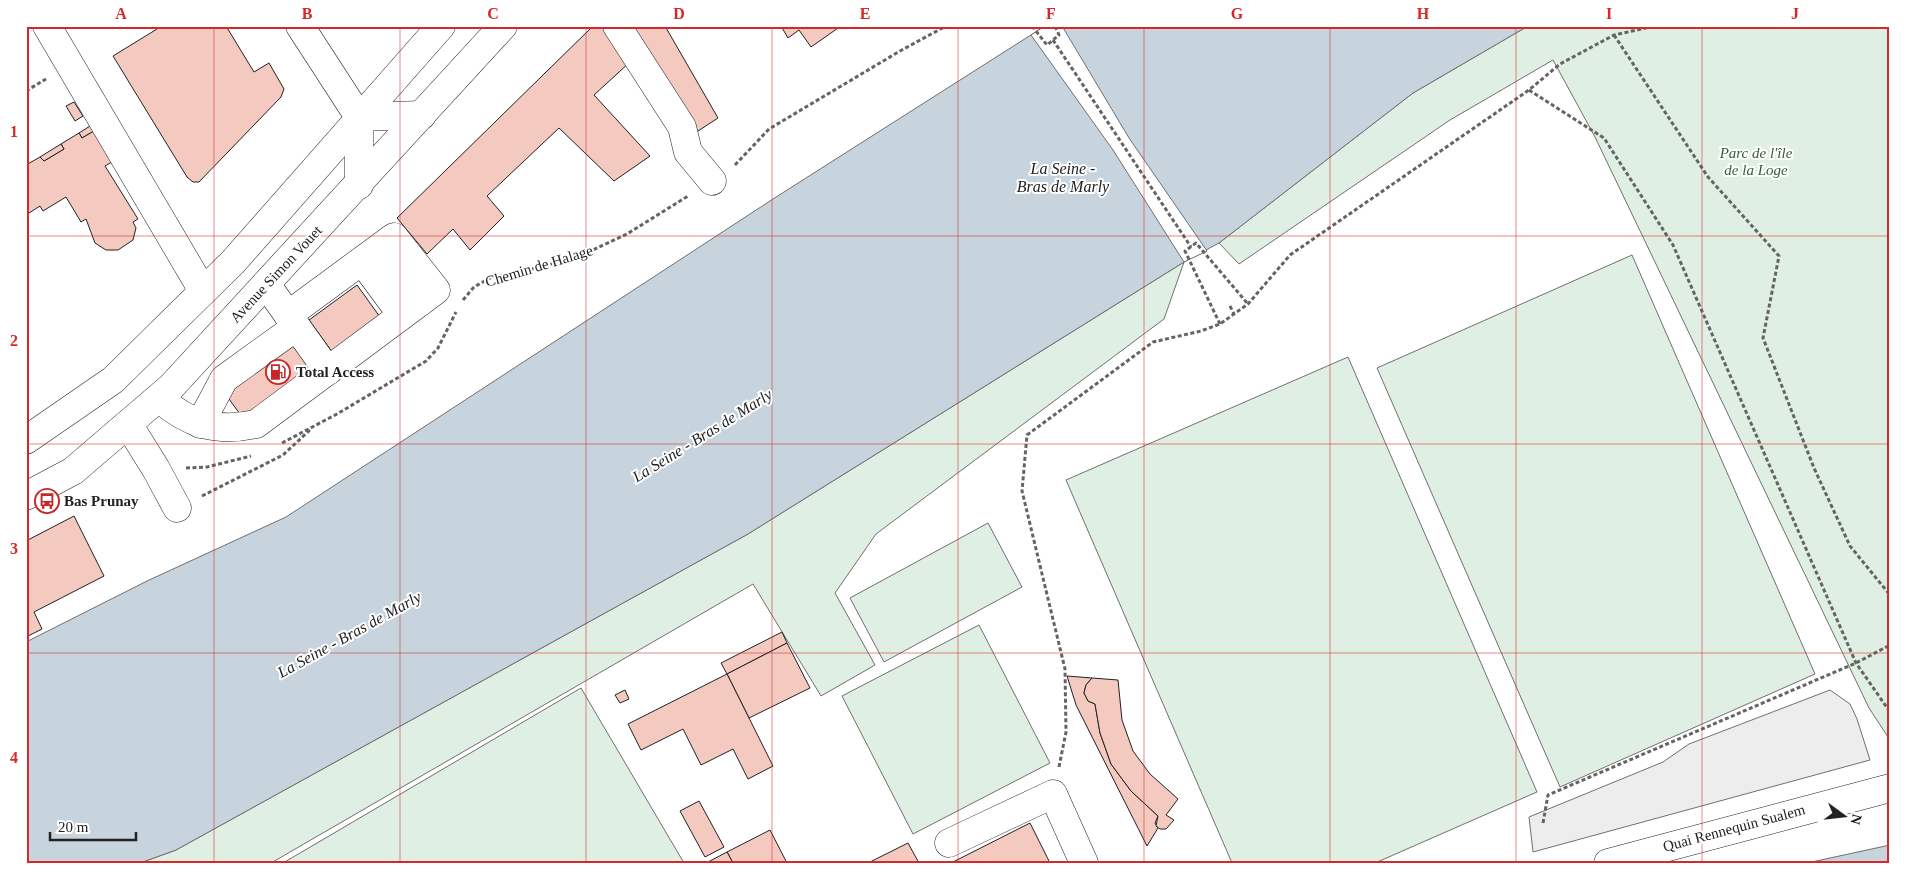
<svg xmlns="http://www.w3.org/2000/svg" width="1916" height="889" viewBox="0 0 1916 889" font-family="Georgia,serif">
  <rect width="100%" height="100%" fill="#fff"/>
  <g fill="#e0efe3" stroke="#6f6f6f">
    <polygon points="1528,26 1890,26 1890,740 1869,708 1595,137 1553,60 1450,120 1239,264 1219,243 1413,93"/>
    <polygon points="1632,255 1815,674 1560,787 1377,368"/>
    <polygon points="1184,262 1164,319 876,534 835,593 875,665 821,696 753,584 271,863 140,863 176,850 748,534"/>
    <polygon points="1348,357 1537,792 1375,863 1232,863 1066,480"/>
    <polygon points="988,523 1022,587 884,662 850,598"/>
    <polygon points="979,625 1050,763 913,834 842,696"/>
    <polygon points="581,688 684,863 283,863"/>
  </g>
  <polygon fill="#ededed" stroke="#6f6f6f" points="1830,690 1850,704 1857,719 1870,760 1533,852 1529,817 1663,762 1689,744"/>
  <g fill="#c7d3dd" stroke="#6f6f6f">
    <polygon points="1045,26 1528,26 1413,93 1219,243 1184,262 748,534 176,850 140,863 26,863 26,642 147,581 286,517 773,199"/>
    <polygon points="1890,845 1890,863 1807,863"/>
  </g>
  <polygon fill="#fff" stroke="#6f6f6f" points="1045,26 1062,26 1129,138 1207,251 1184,262 1113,150 1031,35"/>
  <g fill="#f3c9c0" stroke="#222">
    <polygon points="155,26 226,26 254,72 269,63 284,89 281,97 199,182 193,182 187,177 113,56 157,29"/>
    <polygon points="593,26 608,26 630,62 594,95 650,156 614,181 559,128 487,196 504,216 470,250 453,229 427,254 397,218"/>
    <polygon points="631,26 665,26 718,118 695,133"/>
    <polygon points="781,26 841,26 811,47 799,30 788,38"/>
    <polygon points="74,102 83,116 75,121 66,106"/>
    <polygon points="90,126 94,131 82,138 79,133"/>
    <polygon points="94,131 112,162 105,166 138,219 133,222 136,228 133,240 118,250 106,250 95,243 86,219 81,222 66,197 43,211 40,206 26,215 26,165 40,157 44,161 64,149 61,144 79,133 82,138"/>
    <polygon points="61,144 64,149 44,161 40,157"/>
    <polygon points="357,285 380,317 332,352 309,320"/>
    <polygon points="303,312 343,367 253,432 213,377"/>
    <polygon points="74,516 104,576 34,612 42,629 26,637 26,541"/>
    <polygon points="782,632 787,643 727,674 721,663"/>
    <polygon points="787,643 810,688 749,718 727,674"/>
    <polygon points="727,674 773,766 748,779 733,749 701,765 683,729 641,750 628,724"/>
    <polygon points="1067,676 1092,678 1086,685 1084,693 1088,701 1095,704 1100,733 1111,764 1131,791 1158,816 1155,823 1158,828 1147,846 1076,705"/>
    <polygon points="1092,678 1118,680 1122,720 1133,751 1150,774 1178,799 1166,815 1174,820 1166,829 1160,829 1156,826 1158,816 1131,791 1111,764 1100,733 1095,704 1088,701 1084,693 1086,685"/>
    <polygon points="625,690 629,699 620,703 615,695"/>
    <polygon points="699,801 724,847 705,857 680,811"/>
    <polygon points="1030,823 1050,863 951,863"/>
    <polygon points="770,830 787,863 733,863 727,852"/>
    <polygon points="908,843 919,863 868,863"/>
    <polygon points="727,852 733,863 709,863 708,862"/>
  </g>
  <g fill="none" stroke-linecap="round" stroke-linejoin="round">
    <defs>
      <g id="minor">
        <polyline points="47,26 203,291"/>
        <polyline points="300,26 359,117"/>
        <polyline points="617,26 682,127 688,152 712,181"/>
        <polyline points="378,250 420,302"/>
        <polyline points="362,261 402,315"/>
        <polyline points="266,284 328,371"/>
        <path d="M159,398C188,424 217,433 256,424L436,290L394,237L288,315"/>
        <polyline points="128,424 156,469 177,508"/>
        <polyline points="200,424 224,379 296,327"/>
        <polyline points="949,843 1053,794 1084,863"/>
        <polyline points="1608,863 1890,788"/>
      </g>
      <g id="major">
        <polyline points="359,117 422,115"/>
        <polyline points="359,185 359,117"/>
        <polyline points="26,440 113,380 233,262 441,26"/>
        <polyline points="26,496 73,471 171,387 503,26"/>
      </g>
    </defs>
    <use href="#minor" stroke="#222" stroke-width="29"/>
    <use href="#major" stroke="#222" stroke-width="29"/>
    <g stroke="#646464" stroke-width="3" stroke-dasharray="4 2.5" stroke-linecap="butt">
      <polyline points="1032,26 1047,45 1059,35 1055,26"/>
      <polyline points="1614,35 1708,177 1779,256 1763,338 1814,468 1850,546 1890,595"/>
      <polyline points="1053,40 1191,247"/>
      <polyline points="1529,90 1604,138 1673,245 1856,663 1890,712"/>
      <polyline points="26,91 46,79"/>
      <polyline points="735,165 769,129 900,51 946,26"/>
      <polyline points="463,300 474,287 490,278 545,266 584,254 627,234 688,196"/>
      <polyline points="1230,306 1234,314"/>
      <polyline points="1220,324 1185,251 1196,243 1248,304"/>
      <polyline points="282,443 337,414 426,361 438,348 456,312"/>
      <polyline points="186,468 207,467 251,456"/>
      <polyline points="202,496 283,455 311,429"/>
      <polyline points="1059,767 1066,732 1065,669 1022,491 1027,435 1153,342 1201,331 1220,324 1248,304 1290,255 1529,90 1560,64 1614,35 1655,26"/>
      <polyline points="1543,823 1548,795 1856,663 1890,645"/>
    </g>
    <use href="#minor" stroke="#fff" stroke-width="28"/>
    <use href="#major" stroke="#fff" stroke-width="28"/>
  </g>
  <path fill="none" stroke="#d62828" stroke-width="1" stroke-opacity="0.55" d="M214,26V863M400,26V863M586,26V863M772,26V863M958,26V863M1144,26V863M1330,26V863M1516,26V863M1702,26V863M26,236H1890M26,444H1890M26,653H1890"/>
  <defs>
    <symbol id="fuel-ring" viewBox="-11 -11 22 22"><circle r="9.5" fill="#fff" stroke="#c62828" stroke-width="1.5"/><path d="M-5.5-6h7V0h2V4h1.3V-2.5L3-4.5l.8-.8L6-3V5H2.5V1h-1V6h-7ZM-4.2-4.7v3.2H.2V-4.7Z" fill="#c62828"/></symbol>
    <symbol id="bus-ring" viewBox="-11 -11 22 22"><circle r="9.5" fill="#fff" stroke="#c62828" stroke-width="1.5"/><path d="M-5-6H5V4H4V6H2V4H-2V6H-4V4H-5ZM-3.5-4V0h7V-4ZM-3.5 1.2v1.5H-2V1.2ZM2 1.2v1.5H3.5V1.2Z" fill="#c62828"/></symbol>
  </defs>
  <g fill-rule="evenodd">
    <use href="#fuel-ring" x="264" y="358" width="28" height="28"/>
    <use href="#bus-ring" x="33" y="487" width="28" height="28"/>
  </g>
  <g text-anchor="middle" stroke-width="4" stroke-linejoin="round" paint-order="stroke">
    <g font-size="15" font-style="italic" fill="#2f5e38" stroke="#fff">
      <text x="1756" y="158">Parc de l'île<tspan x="1756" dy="17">de la Loge</tspan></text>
    </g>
    <g font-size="15" fill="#222" stroke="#fff">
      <text transform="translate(539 266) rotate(-17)" y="5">Chemin de Halage</text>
      <text transform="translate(276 274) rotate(-47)" y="5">Avenue Simon Vouet</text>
      <text transform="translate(1734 828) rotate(-15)" y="5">Quai Rennequin Sualem</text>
    </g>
    <g font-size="15" font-weight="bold" fill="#222" stroke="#fff" text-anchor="start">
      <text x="296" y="377">Total Access</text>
      <text x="64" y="506">Bas Prunay</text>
    </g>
    <g font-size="16" font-style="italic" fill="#222" stroke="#fff">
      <text x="1063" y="174">La Seine -<tspan x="1063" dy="18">Bras de Marly</tspan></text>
      <text transform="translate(702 435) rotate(-32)" y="6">La Seine - Bras de Marly</text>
      <text transform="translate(349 634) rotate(-29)" y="6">La Seine - Bras de Marly</text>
    </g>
  </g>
  <rect width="1916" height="889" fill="none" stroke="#ffffff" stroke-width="55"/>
  <g transform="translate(1844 816) rotate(105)" stroke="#ffffff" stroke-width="4" paint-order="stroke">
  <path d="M0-4L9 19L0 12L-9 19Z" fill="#222222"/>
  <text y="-8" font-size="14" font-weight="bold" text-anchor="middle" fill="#222222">N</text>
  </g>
  <path d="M50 832v8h86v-8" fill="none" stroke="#222222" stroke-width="2.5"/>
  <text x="58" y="832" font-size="15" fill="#222222" stroke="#ffffff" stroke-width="4" paint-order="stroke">20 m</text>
  <rect x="28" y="28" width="1860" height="834" fill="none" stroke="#d62828" stroke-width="2"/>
  <g font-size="16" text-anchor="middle" font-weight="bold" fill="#d62828">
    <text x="121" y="19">A</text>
    <text x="307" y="19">B</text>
    <text x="493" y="19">C</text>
    <text x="679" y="19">D</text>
    <text x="865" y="19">E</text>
    <text x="1051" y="19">F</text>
    <text x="1237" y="19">G</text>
    <text x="1423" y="19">H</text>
    <text x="1609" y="19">I</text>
    <text x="1795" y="19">J</text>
    <text x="14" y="137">1</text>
    <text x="14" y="346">2</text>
    <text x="14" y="554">3</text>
    <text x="14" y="763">4</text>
  </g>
</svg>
